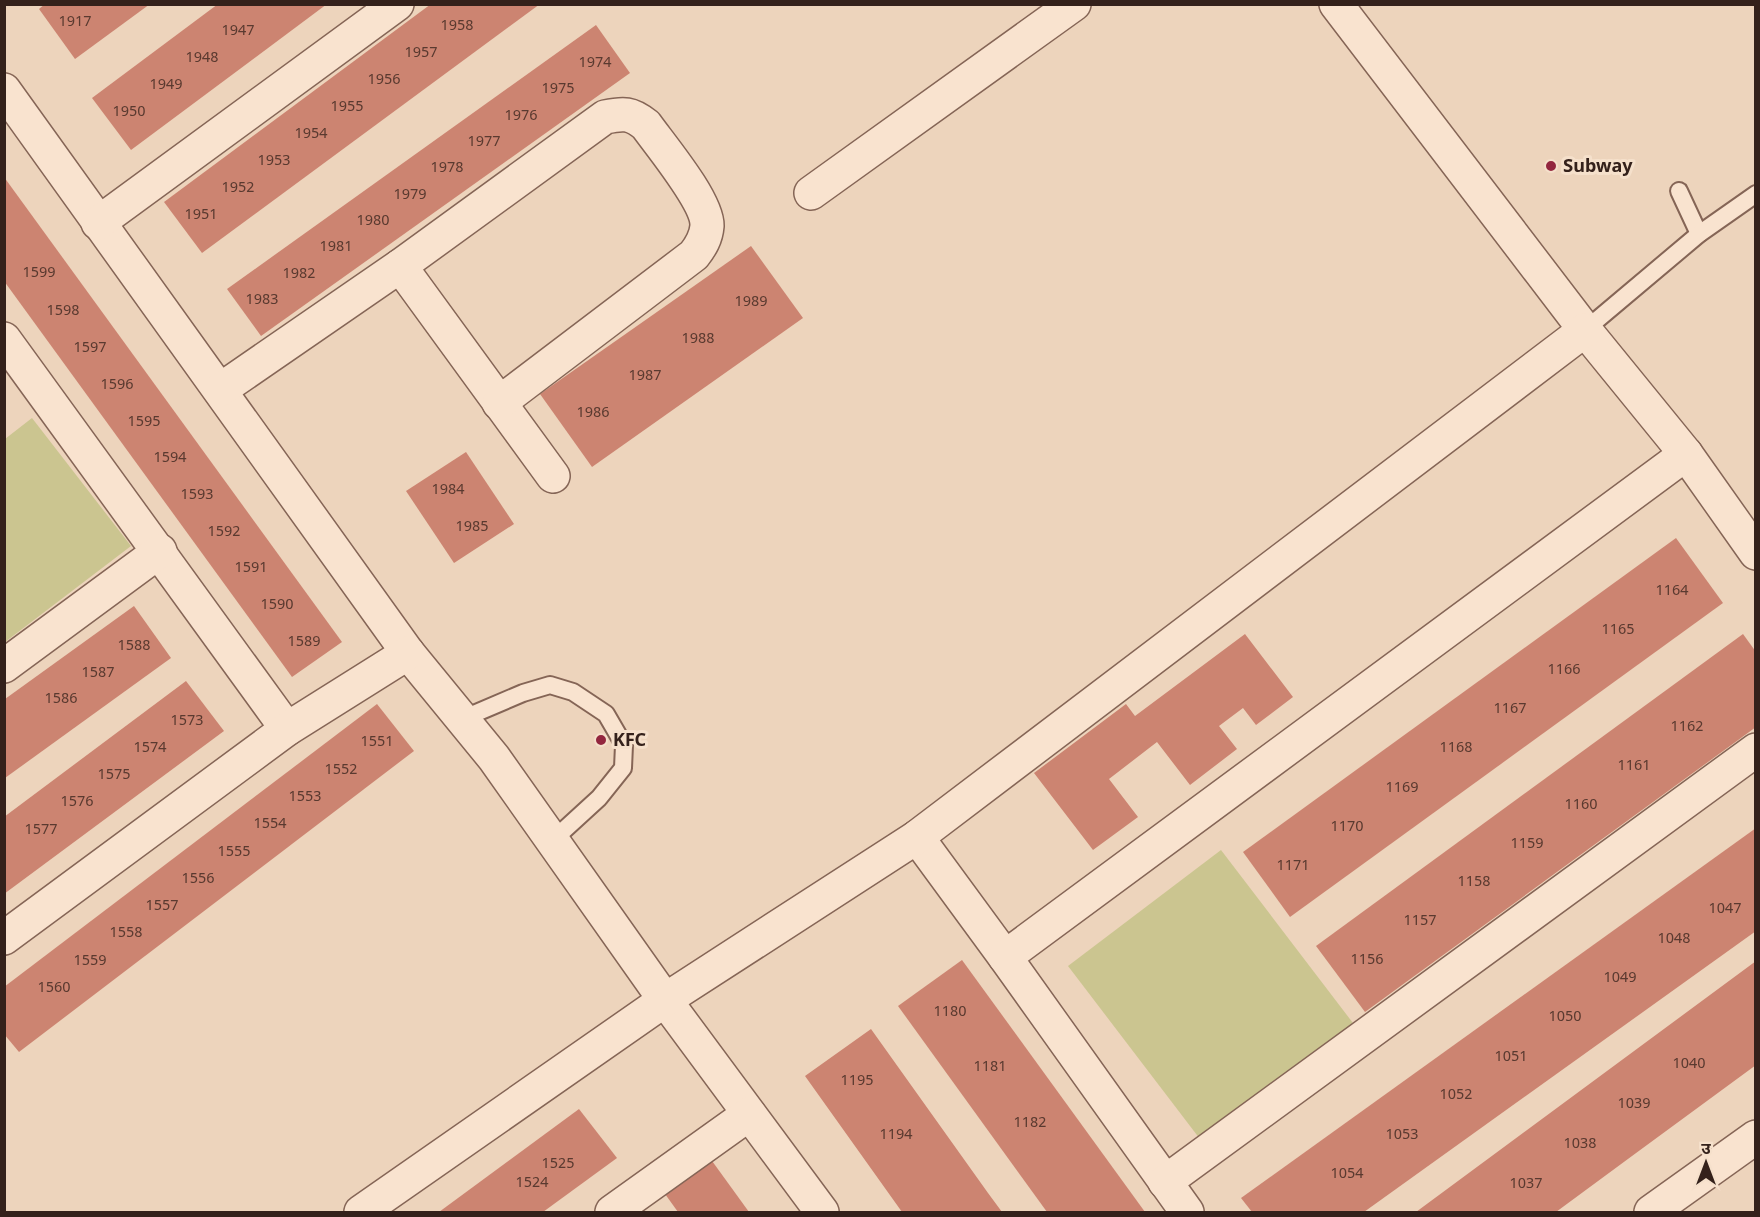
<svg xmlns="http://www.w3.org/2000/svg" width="1760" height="1217" viewBox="0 0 1760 1217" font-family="Georgia,'Noto Sans Devanagari',serif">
  <rect width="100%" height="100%" fill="#edd4bc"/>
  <g fill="#cbc590">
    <polygon points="32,418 131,546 5,642 5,439"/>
    <polygon points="1221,850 1356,1027 1203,1143 1068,966"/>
  </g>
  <g fill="#cc8471">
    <polygon points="45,4 150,4 75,59 39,9"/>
    <polygon points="218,4 327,4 131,150 92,98"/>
    <polygon points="431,4 540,4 202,253 164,202"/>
    <polygon points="596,25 630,73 261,336 227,289"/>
    <polygon points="4,177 342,642 292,677 4,281"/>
    <polygon points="751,246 803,318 592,467 540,394"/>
    <polygon points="466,452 514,524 454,563 406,491"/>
    <polygon points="1676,538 1723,603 1290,917 1243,852"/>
    <polygon points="134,606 171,658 5,778 5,699"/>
    <polygon points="1245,634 1293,697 1256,725 1243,708 1219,726 1237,749 1190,785 1157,742 1109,779 1138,817 1093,850 1034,773 1126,704 1135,716"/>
    <polygon points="1743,634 1756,652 1756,727 1365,1012 1316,946"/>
    <polygon points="186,681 224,731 4,894 4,817"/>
    <polygon points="377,704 414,751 19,1052 4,1034 4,987"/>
    <polygon points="1756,828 1756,931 1364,1212 1252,1212 1241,1198"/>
    <polygon points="962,960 1002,1015 1145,1212 1047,1212 898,1006"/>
    <polygon points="1756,961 1756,1065 1632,1156 1556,1212 1416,1212"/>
    <polygon points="871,1029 988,1193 1002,1212 902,1212 805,1076"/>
    <polygon points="579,1109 617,1158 543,1212 439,1212"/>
    <polygon points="707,1154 749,1212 678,1212 660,1187"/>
  </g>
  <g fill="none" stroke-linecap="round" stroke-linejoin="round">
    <defs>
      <g id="service">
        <polyline points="1679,191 1699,234"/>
        <polyline points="1585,330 1699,234 1756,194"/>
        <polyline points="462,719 523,693 550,685 573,692 606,714 624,745 623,768 599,798 552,841"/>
      </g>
      <g id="minor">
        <polyline points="1336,4 1585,330 1686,454 1756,553"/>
        <polyline points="4,90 408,653 494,758 665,1000 822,1212"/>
        <polyline points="811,193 1074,4"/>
        <polyline points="98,223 397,4"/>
        <polyline points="400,266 553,476"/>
        <polyline points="4,339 287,729"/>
        <path d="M220,390L400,266L605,117C624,113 631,113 646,125C661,146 708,202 707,226C706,238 701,246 694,255L499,403"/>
        <polyline points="4,666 160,551"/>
        <polyline points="917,837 1005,957 1187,1212"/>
        <polyline points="4,938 287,729 408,653"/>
        <polyline points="1005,957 1686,454"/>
        <polyline points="1165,1182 1756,750"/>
        <polyline points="361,1212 665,1000 917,837 1585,330"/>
        <polyline points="612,1212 749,1114"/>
        <polyline points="1651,1212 1756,1137"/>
      </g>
    </defs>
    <use href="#service" stroke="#856556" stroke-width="20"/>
    <use href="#minor" stroke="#856556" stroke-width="36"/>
    <use href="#service" stroke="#f9e3cf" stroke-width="16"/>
    <use href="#minor" stroke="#f9e3cf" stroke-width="33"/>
  </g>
  <g fill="#93263e" stroke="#f5e0cb" stroke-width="2">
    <circle cx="1551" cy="166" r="6"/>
    <circle cx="601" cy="740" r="6"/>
  </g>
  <g text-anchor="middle" stroke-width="6" stroke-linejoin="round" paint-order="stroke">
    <g font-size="15" fill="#5a3a30">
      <text x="75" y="26">1917</text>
      <text x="457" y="30">1958</text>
      <text x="238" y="35">1947</text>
      <text x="421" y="57">1957</text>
      <text x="202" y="62">1948</text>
      <text x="595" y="67">1974</text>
      <text x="384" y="84">1956</text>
      <text x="166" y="89">1949</text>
      <text x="558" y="93">1975</text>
      <text x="347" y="111">1955</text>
      <text x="129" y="116">1950</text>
      <text x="521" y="120">1976</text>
      <text x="311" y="138">1954</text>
      <text x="484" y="146">1977</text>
      <text x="274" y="165">1953</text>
      <text x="447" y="172">1978</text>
      <text x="238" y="192">1952</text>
      <text x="410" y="199">1979</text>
      <text x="201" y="219">1951</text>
      <text x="373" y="225">1980</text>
      <text x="336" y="251">1981</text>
      <text x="39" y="277">1599</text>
      <text x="299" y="278">1982</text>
      <text x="262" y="304">1983</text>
      <text x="751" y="306">1989</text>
      <text x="63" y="315">1598</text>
      <text x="698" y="343">1988</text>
      <text x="90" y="352">1597</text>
      <text x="645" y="380">1987</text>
      <text x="117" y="389">1596</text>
      <text x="593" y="417">1986</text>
      <text x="144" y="426">1595</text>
      <text x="170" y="462">1594</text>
      <text x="448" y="494">1984</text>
      <text x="197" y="499">1593</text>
      <text x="472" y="531">1985</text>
      <text x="224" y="536">1592</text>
      <text x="251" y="572">1591</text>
      <text x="1672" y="595">1164</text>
      <text x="277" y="609">1590</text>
      <text x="1618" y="634">1165</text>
      <text x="304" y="646">1589</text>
      <text x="134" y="650">1588</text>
      <text x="1564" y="674">1166</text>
      <text x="98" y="677">1587</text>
      <text x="61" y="703">1586</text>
      <text x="1510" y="713">1167</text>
      <text x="187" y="725">1573</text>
      <text x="1687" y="731">1162</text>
      <text x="377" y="746">1551</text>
      <text x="150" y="752">1574</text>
      <text x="1456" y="752">1168</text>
      <text x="1634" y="770">1161</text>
      <text x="341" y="774">1552</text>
      <text x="114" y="779">1575</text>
      <text x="1402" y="792">1169</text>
      <text x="305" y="801">1553</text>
      <text x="77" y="806">1576</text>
      <text x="1581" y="809">1160</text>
      <text x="270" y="828">1554</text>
      <text x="1347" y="831">1170</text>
      <text x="41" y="834">1577</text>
      <text x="1527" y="848">1159</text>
      <text x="234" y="856">1555</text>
      <text x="1293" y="870">1171</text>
      <text x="198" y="883">1556</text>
      <text x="1474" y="886">1158</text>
      <text x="162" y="910">1557</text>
      <text x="1725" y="913">1047</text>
      <text x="1420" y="925">1157</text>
      <text x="126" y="937">1558</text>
      <text x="1674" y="943">1048</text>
      <text x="1367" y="964">1156</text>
      <text x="90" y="965">1559</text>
      <text x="1620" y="982">1049</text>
      <text x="54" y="992">1560</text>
      <text x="950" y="1016">1180</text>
      <text x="1565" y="1021">1050</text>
      <text x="1511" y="1061">1051</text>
      <text x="1689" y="1068">1040</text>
      <text x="990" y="1071">1181</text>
      <text x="857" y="1085">1195</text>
      <text x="1456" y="1099">1052</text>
      <text x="1634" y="1108">1039</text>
      <text x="1030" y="1127">1182</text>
      <text x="896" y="1139">1194</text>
      <text x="1402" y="1139">1053</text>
      <text x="1580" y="1148">1038</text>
      <text x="558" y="1168">1525</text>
      <text x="1347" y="1178">1054</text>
      <text x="532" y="1187">1524</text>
      <text x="1526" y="1188">1037</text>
    </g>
    <g font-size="18" font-weight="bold" fill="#34211b" stroke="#f5e0cb" text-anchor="start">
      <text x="1563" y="172">Subway</text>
      <text x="613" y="746">KFC</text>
    </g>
  </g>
  <rect width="1760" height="1217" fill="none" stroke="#34211b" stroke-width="12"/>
  <g transform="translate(1706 1163)" stroke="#f5e0cb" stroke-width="4.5" paint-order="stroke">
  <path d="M0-4.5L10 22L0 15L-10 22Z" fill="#34211b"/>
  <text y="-9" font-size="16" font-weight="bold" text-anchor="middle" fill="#34211b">उ</text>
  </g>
</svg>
